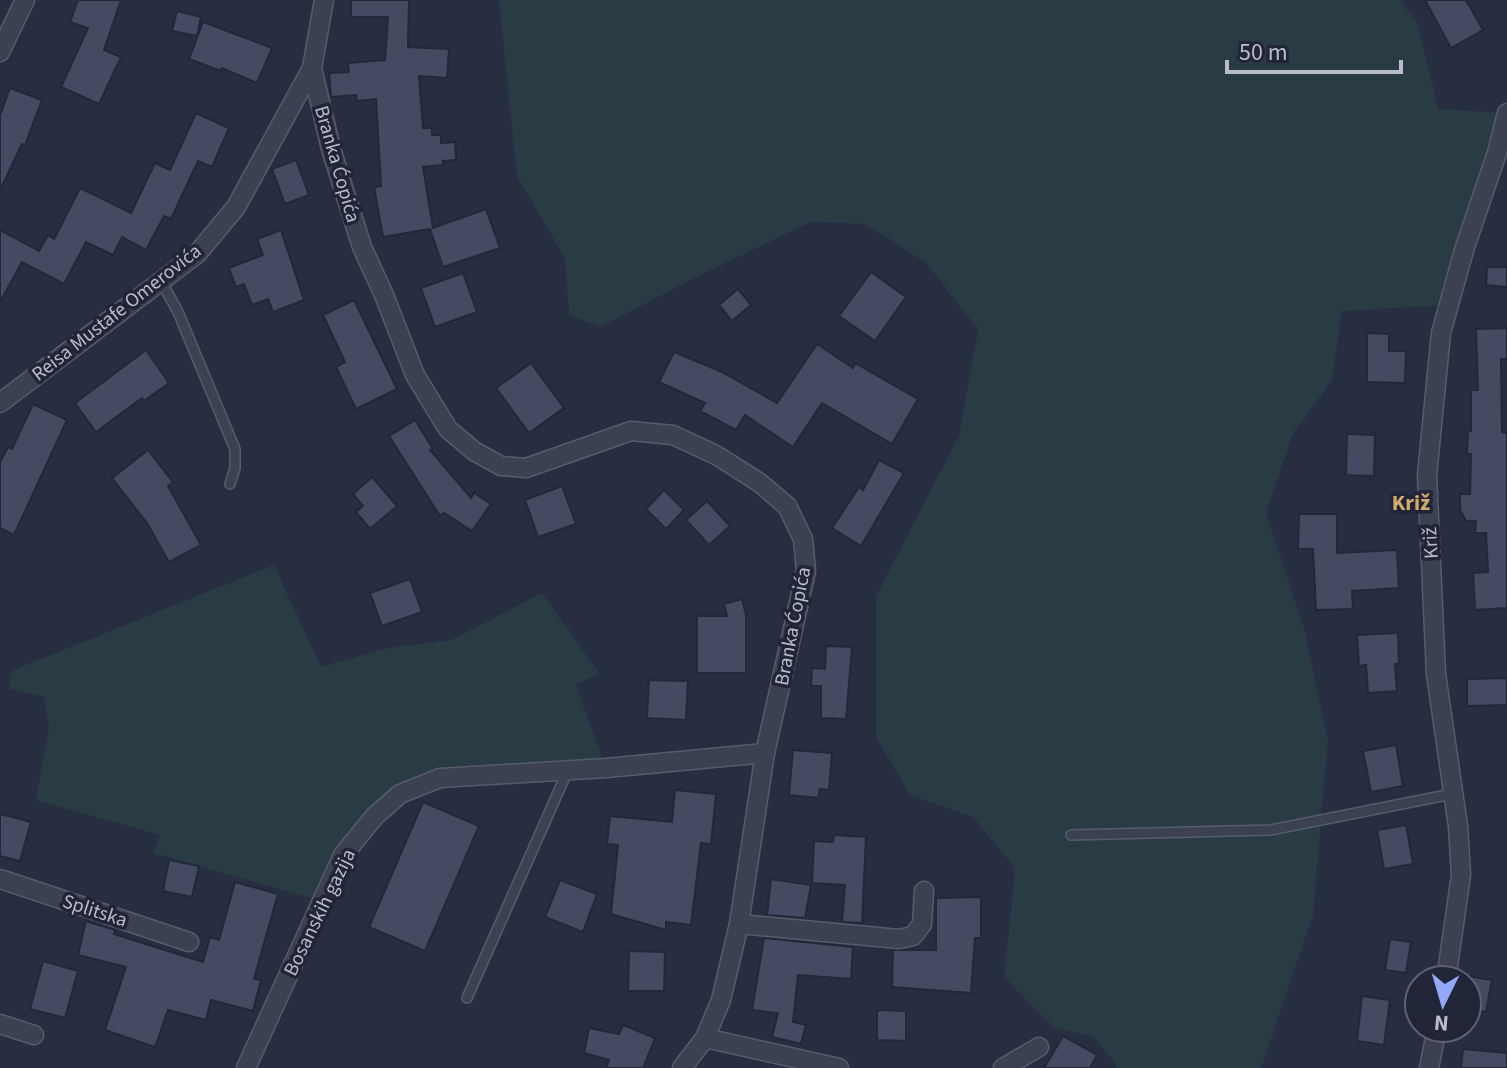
<svg xmlns="http://www.w3.org/2000/svg" width="1507" height="1068" viewBox="0 0 1507 1068" font-family="'Source Sans 3',sans-serif">
  <rect width="100%" height="100%" fill="#272e42"/>
  <g fill="#293b43">
    <polygon points="499,0 1400,0 1417,21 1438,109 1507,113 1448,305 1342,311 1332,380 1293,434 1266,513 1305,632 1328,741 1313,915 1261,1068 1116,1068 1116,1064 1093,1037 1053,1027 1004,977 1015,868 973,817 910,795 876,737 876,596 959,436 978,329 925,262 865,224 811,222 696,277 601,327 569,315 565,258 517,177"/>
    <polygon points="274,565 321,667 388,648 451,640 542,593 599,673 576,685 606,768 440,778 375,816 322,901 153,853 160,835 36,800 49,727 44,697 9,689 11,671"/>
  </g>
  <g fill="#444a61" stroke="#222839" stroke-width="2">
    <polygon points="78,0 121,0 104,50 121,57 99,104 61,87 88,28 70,22"/>
    <polygon points="351,0 409,0 408,47 449,49 447,78 419,76 423,128 432,128 432,135 441,135 441,143 455,142 456,160 443,161 443,165 423,167 433,228 486,209 500,248 443,267 430,229 383,237 374,187 381,186 376,99 357,101 356,95 331,97 329,73 349,72 348,63 385,60 388,17 351,17"/>
    <polygon points="1425,0 1466,0 1483,30 1451,48"/>
    <polygon points="177,11 201,17 197,36 172,31"/>
    <polygon points="203,22 272,48 257,83 222,68 221,71 189,59"/>
    <polygon points="10,88 42,100 25,145 22,144 0,190 0,115"/>
    <polygon points="196,113 229,128 212,167 198,161 171,219 164,216 146,250 122,237 113,255 86,242 64,284 22,262 0,302 0,230 39,251 48,235 54,239 80,188 131,213 155,163 170,170"/>
    <polygon points="296,160 309,195 285,204 272,169"/>
    <polygon points="281,230 304,300 273,312 268,299 252,305 244,284 236,287 229,268 263,255 257,239"/>
    <polygon points="1487,267 1507,267 1507,287 1486,285"/>
    <polygon points="871,272 906,297 875,341 839,316"/>
    <polygon points="463,273 477,312 435,327 421,288"/>
    <polygon points="738,289 751,305 732,321 719,305"/>
    <polygon points="354,300 397,389 356,409 336,367 345,362 323,315"/>
    <polygon points="1507,328 1507,359 1501,359 1502,432 1507,433 1507,608 1475,610 1473,573 1488,572 1486,533 1475,533 1476,521 1466,521 1460,510 1460,494 1470,494 1471,454 1467,454 1468,431 1471,431 1471,390 1478,390 1476,329"/>
    <polygon points="1367,333 1389,334 1389,351 1406,351 1405,383 1367,382"/>
    <polygon points="817,344 853,368 855,363 918,399 892,444 822,403 793,447 745,415 736,430 700,411 705,403 659,382 674,352 722,372 777,403"/>
    <polygon points="146,350 169,383 144,401 142,398 96,432 75,403"/>
    <polygon points="531,363 564,408 529,433 496,388"/>
    <polygon points="33,404 67,420 14,535 0,528 0,462 8,447 12,449"/>
    <polygon points="415,420 433,449 430,450 471,498 474,493 491,504 472,531 444,513 440,516 389,436"/>
    <polygon points="1347,434 1375,435 1374,476 1346,475"/>
    <polygon points="148,450 173,482 168,486 201,545 169,562 147,523 112,478"/>
    <polygon points="879,460 904,473 861,546 832,528 859,487 863,490"/>
    <polygon points="372,477 397,506 370,529 356,512 363,506 353,494"/>
    <polygon points="562,486 576,524 538,537 525,500"/>
    <polygon points="664,490 684,510 666,529 646,509"/>
    <polygon points="707,501 730,526 709,545 686,520"/>
    <polygon points="1299,514 1337,514 1337,553 1397,550 1399,588 1352,591 1353,609 1316,610 1313,549 1298,549"/>
    <polygon points="410,579 422,612 382,626 370,593"/>
    <polygon points="742,599 746,615 746,673 697,673 697,616 727,616 724,604"/>
    <polygon points="1398,633 1399,664 1395,664 1397,691 1368,693 1366,665 1359,666 1357,635"/>
    <polygon points="826,646 852,647 846,719 821,718 821,686 811,686 812,668 825,669"/>
    <polygon points="1507,678 1507,705 1467,706 1467,679"/>
    <polygon points="649,680 688,681 686,720 647,718"/>
    <polygon points="1396,745 1403,786 1371,792 1363,751"/>
    <polygon points="793,750 832,753 829,790 820,789 818,798 789,795"/>
    <polygon points="675,790 716,794 711,844 701,843 691,925 666,922 666,930 611,914 618,845 607,844 610,816 672,822"/>
    <polygon points="423,802 479,826 425,951 369,927"/>
    <polygon points="0,814 31,822 20,861 0,856"/>
    <polygon points="1406,825 1413,864 1384,869 1377,830"/>
    <polygon points="834,835 866,837 862,923 842,922 845,885 812,883 814,841 833,842"/>
    <polygon points="169,860 199,866 192,897 163,891"/>
    <polygon points="771,879 811,885 805,918 767,915"/>
    <polygon points="560,880 597,894 583,932 545,917"/>
    <polygon points="235,882 278,894 254,979 261,980 253,1011 211,1000 206,1020 168,1010 155,1047 105,1030 126,967 78,955 86,921 115,930 114,934 203,962 210,937 219,940"/>
    <polygon points="981,897 981,938 975,938 971,993 892,987 893,950 936,950 936,898"/>
    <polygon points="764,938 853,947 851,979 798,975 793,1022 806,1025 801,1044 772,1037 778,1013 752,1010"/>
    <polygon points="1390,939 1411,942 1406,973 1385,970"/>
    <polygon points="629,951 665,952 664,991 628,991"/>
    <polygon points="43,961 78,971 65,1018 30,1009"/>
    <polygon points="1467,976 1492,980 1486,1012 1467,1009"/>
    <polygon points="1362,996 1390,1000 1384,1045 1357,1041"/>
    <polygon points="877,1010 906,1011 906,1041 877,1040"/>
    <polygon points="623,1025 655,1038 643,1068 606,1068 609,1060 584,1053 589,1028 619,1034"/>
    <polygon points="1063,1036 1097,1055 1090,1068 1044,1068"/>
    <polygon points="1463,1049 1507,1053 1507,1068 1461,1068"/>
  </g>
  <g fill="none" stroke-linecap="round" stroke-linejoin="round">
    <defs>
      <g id="service">
        <polyline points="161,281 178,312 235,449 235,468 230,484"/>
        <polyline points="1071,835 1270,830 1452,794"/>
        <polyline points="467,998 568,770"/>
      </g>
      <g id="minor">
        <polyline points="0,52 25,0"/>
        <polyline points="312,68 331,149 362,247 384,295 415,375 448,429 474,451 501,466 526,468 631,431 673,435 716,455 760,483 787,506 803,539 806,571 765,753 739,924 721,1000 705,1038 682,1068"/>
        <polyline points="0,403 197,254 236,207 312,68 324,0"/>
        <polyline points="0,879 189,942"/>
        <polyline points="739,924 899,939 913,936 922,924 924,891"/>
        <polyline points="1446,980 1461,875 1458,826 1436,674 1427,475 1441,333 1465,247 1497,153 1507,113"/>
        <polyline points="0,1024 34,1035"/>
        <polyline points="705,1038 839,1068"/>
        <polyline points="246,1068 343,855 375,816 400,794 440,778 606,768 765,753"/>
        <polyline points="1003,1068 1039,1047"/>
        <polyline points="1429,1068 1437,1028"/>
      </g>
    </defs>
    <use href="#service" stroke="#575c6c" stroke-width="12"/>
    <use href="#minor" stroke="#575c6c" stroke-width="21"/>
    <use href="#service" stroke="#3c4151" stroke-width="9"/>
    <use href="#minor" stroke="#3c4151" stroke-width="18"/>
  </g>
  <g text-anchor="middle" stroke-width="7" stroke-linejoin="round" paint-order="stroke">
    <g font-size="20" fill="#b9bccb" stroke="#202537">
      <text transform="translate(338 164) rotate(74)" y="7">Branka Ćopića</text>
      <text transform="translate(116 312) rotate(-38)" y="7">Reisa Mustafe Omerovića</text>
      <text transform="translate(1430 543) rotate(-93)" y="7">Križ</text>
      <text transform="translate(792 626) rotate(-79)" y="7">Branka Ćopića</text>
      <text transform="translate(95 910) rotate(18)" y="7">Splitska</text>
      <text transform="translate(319 912) rotate(-64)" y="7">Bosanskih gazija</text>
    </g>
    <g font-size="22" font-weight="bold" fill="#d3ab6c" stroke="#202537">
      <text x="1411" y="510">Križ</text>
    </g>
  </g>
  <g transform="translate(1443 1004) rotate(185)"><circle r="38" fill="#202537" stroke="#5d6172" stroke-width="2"/>
  <path d="M0-6L14 30L0 20L-14 30Z" fill="#93a8f6"/>
  <text y="-12" font-size="22" font-weight="bold" text-anchor="middle" fill="#b9bccb">N</text>
  </g>
  <path d="M1227 60v12h174v-12" fill="none" stroke="#b9bccb" stroke-width="4"/>
  <text x="1239" y="60" font-size="24" fill="#b9bccb" stroke="#202537" stroke-width="6" paint-order="stroke">50 m</text>
</svg>
